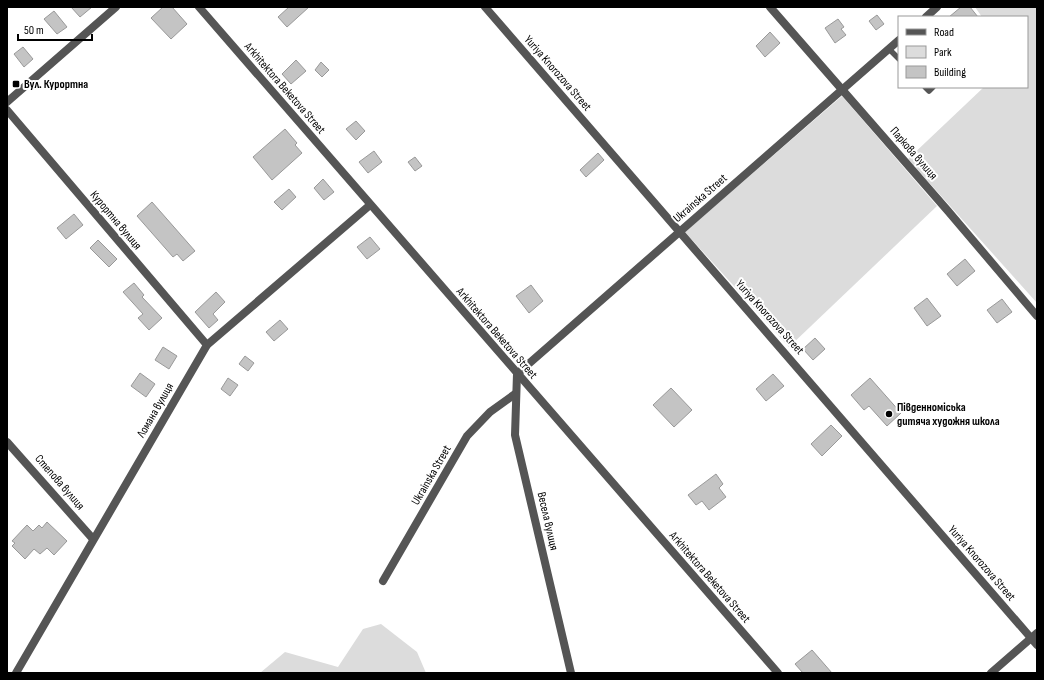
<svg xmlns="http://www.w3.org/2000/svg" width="1044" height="680" viewBox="0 0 1044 680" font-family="'Sofia Sans Condensed',sans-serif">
  <rect width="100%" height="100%" fill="#fff"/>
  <g fill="#dcdcdc">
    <polygon points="975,7 1037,7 1037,303 908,159 984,87 1027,87 1027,17 982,17"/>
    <polygon points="842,96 937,206 789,347 685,232"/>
    <polygon points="381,624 417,652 426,673 260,673 285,652 338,667 363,629"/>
  </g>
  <g fill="#c4c4c4" stroke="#999">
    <polygon points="71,7 92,7 80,17"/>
    <polygon points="163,7 172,7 187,24 171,39 151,18"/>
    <polygon points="289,7 309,7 287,27 278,17"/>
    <polygon points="961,7 970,7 978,17 949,17"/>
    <polygon points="54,11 67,27 57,34 44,19"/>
    <polygon points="877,15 884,24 876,30 869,21"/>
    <polygon points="838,19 844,27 841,29 846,35 835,43 825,28"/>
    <polygon points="770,32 780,43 765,57 756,46"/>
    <polygon points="23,47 33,59 24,67 14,54"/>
    <polygon points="296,60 306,71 291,84 282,74"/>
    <polygon points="321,62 329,70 322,77 315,70"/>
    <polygon points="356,121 365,131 356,140 346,129"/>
    <polygon points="285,129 297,143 295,145 302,153 272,180 253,157"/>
    <polygon points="374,151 382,162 368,173 359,162"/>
    <polygon points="598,153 604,160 586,177 580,170"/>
    <polygon points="415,157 422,166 415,171 408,162"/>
    <polygon points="323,179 334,192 324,200 314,188"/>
    <polygon points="289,189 296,197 282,210 274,202"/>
    <polygon points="152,202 195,251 183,261 177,254 173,257 137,216"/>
    <polygon points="74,214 83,225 66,239 57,228"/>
    <polygon points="370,237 380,249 367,259 357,247"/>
    <polygon points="98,240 117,259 109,267 90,248"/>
    <polygon points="965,259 975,271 957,286 947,274"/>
    <polygon points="134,283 144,295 142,297 162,318 149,330 138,318 143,314 123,292"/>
    <polygon points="531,285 543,301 529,313 516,296"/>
    <polygon points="216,292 225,302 213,314 218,320 209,328 195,312"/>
    <polygon points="927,298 941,316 927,326 914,308"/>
    <polygon points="1002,299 1012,312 997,323 987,310"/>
    <polygon points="280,320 288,329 274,341 266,332"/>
    <polygon points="815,338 825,349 813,360 803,349"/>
    <polygon points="163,347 177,356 169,369 155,360"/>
    <polygon points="245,356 254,363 248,371 239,364"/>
    <polygon points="140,373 155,384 146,397 131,386"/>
    <polygon points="773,374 784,386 766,401 756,389"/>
    <polygon points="228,378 238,385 230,396 221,389"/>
    <polygon points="870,378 901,413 887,426 869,406 864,410 851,395"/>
    <polygon points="671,388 692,410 674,427 653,405"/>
    <polygon points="831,425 842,436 822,456 811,444"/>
    <polygon points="716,474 723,484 719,488 726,497 709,510 702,501 696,505 688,495"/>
    <polygon points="47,522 67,541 54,555 47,548 40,554 34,549 25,559 12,546 15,543 12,541 27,525 33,531 39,525 42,528"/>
    <polygon points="812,650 832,673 803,673 795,664"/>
  </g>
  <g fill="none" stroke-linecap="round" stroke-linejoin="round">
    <g stroke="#555" stroke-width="5.5">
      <polyline points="889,49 899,59"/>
      <polyline points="925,87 929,91 933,87"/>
    </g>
    <g stroke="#555" stroke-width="8">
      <polyline points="199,7 778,673"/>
      <polyline points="485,7 1037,645"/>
      <polyline points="770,7 948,211 1037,316"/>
      <polyline points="926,17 937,7"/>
      <polyline points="7,110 207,345"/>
      <polyline points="7,442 93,539"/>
      <polyline points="383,581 467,436 490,412 515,394"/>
      <polyline points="16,673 207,345 370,205"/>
      <polyline points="571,673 515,435 517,374 899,40"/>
      <polyline points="991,673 1037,633"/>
    </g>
    <polyline stroke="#555" stroke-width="8" points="7,102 116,7"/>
  </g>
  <g fill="#000" stroke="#fff" stroke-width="1.5">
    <rect x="12" y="80" width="8" height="8" rx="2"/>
    <circle cx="889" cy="414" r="4"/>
  </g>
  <g text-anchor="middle" stroke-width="4" stroke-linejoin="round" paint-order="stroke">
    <g font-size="12" fill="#000" stroke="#fff">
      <text transform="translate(558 73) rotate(49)" y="4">Yuriya Knorozova Street</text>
      <text transform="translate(285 88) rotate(49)" y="4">Arkhitektora Beketova Street</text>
      <text transform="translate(914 153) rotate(49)" y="4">Паркова вулиця</text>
      <text transform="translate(700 198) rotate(-41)" y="4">Ukrainska Street</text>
      <text transform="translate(116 220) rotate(50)" y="4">Курортна вулиця</text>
      <text transform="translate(770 317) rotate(48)" y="4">Yuriya Knorozova Street</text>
      <text transform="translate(497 333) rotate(49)" y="4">Arkhitektora Beketova Street</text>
      <text transform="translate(155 410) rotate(-60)" y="4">Ломана вулиця</text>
      <text transform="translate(431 475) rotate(-60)" y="4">Ukrainska Street</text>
      <text transform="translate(60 482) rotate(49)" y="4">Степова вулиця</text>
      <text transform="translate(548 521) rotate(77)" y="4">Весела вулиця</text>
      <text transform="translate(982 563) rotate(49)" y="4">Yuriya Knorozova Street</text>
      <text transform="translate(710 577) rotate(49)" y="4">Arkhitektora Beketova Street</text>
    </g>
    <g font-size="12" font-weight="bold" fill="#000" stroke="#fff" text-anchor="start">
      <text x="24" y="88">Вул. Курортна</text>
      <text x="897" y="411">Південноміська<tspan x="897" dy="14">дитяча художня школа</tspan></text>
    </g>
  </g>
  <rect width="1044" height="680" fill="none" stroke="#000000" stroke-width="16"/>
  <rect x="898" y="16" width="130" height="72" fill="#ffffff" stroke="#999999"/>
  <rect x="906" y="29" width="20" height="6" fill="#555555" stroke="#999999"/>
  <text x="934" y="36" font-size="12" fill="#000000">Road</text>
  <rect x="906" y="46" width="20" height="12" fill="#dcdcdc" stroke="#999999"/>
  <text x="934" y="56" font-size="12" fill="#000000">Park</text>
  <rect x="906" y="66" width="20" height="12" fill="#c4c4c4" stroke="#999999"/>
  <text x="934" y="76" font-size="12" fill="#000000">Building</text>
  <path d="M18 34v6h74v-6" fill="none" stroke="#000000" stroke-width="2"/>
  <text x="24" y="34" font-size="12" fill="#000000" stroke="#ffffff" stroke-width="3" paint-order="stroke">50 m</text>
</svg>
